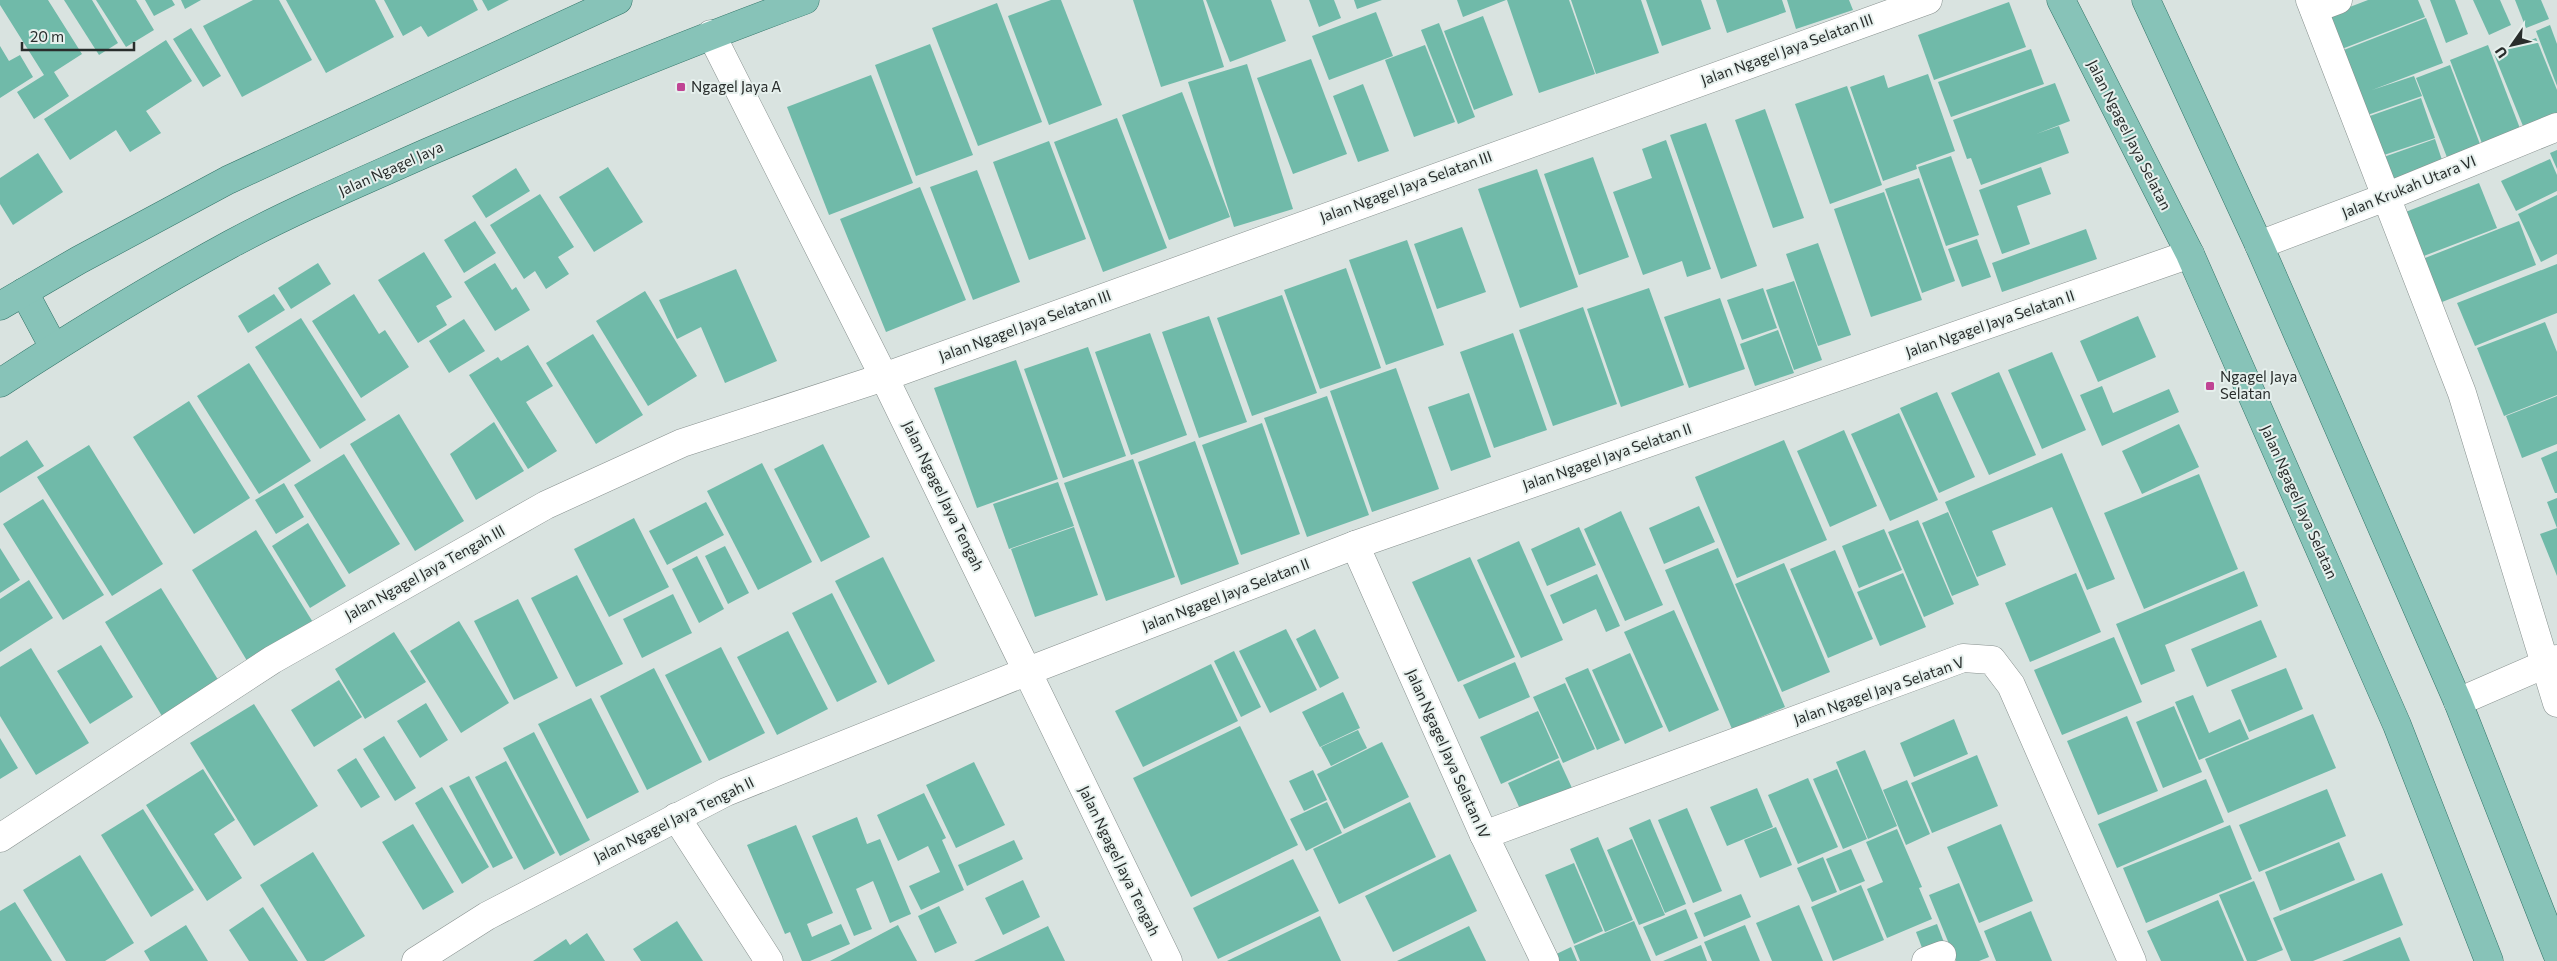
<svg xmlns="http://www.w3.org/2000/svg" width="2557" height="961" viewBox="0 0 2557 961" font-family="Commissioner,sans-serif">
  <rect width="100%" height="100%" fill="#d9e3e0"/>
  <g fill="#70baa9">
    <polygon points="0,0 48,0 82,54 54,72 69,96 34,119 17,92 44,75 0,5"/>
    <polygon points="64,0 92,0 118,43 99,55"/>
    <polygon points="96,0 136,0 154,30 126,47"/>
    <polygon points="145,0 172,0 175,5 154,16"/>
    <polygon points="181,0 201,0 185,9"/>
    <polygon points="253,0 279,0 312,60 242,97 203,26"/>
    <polygon points="286,0 375,0 394,37 326,73"/>
    <polygon points="384,0 473,0 478,10 428,37 421,26 403,36"/>
    <polygon points="482,0 509,0 488,11"/>
    <polygon points="1051,0 1061,0 1102,105 1049,125 1008,16"/>
    <polygon points="1133,0 1203,0 1224,67 1161,87"/>
    <polygon points="1206,0 1271,0 1286,41 1230,62"/>
    <polygon points="1309,0 1334,0 1341,18 1319,27"/>
    <polygon points="1354,0 1382,0 1357,9"/>
    <polygon points="1457,0 1506,0 1463,17"/>
    <polygon points="1507,0 1569,0 1595,74 1539,93"/>
    <polygon points="1571,0 1641,0 1659,53 1596,74"/>
    <polygon points="1646,0 1701,0 1711,29 1662,46"/>
    <polygon points="1716,0 1782,0 1786,12 1727,33"/>
    <polygon points="1787,0 1849,0 1853,10 1796,29"/>
    <polygon points="2368,0 2418,0 2425,17 2334,52 2321,18"/>
    <polygon points="2430,0 2455,0 2468,34 2446,43"/>
    <polygon points="2473,0 2500,0 2511,25 2489,35"/>
    <polygon points="2515,0 2541,0 2549,19 2526,28"/>
    <polygon points="2009,2 2026,47 1934,80 1918,35"/>
    <polygon points="997,3 1042,122 978,146 932,28"/>
    <polygon points="1376,12 1393,56 1329,80 1312,36"/>
    <polygon points="1483,16 1513,95 1474,110 1444,31"/>
    <polygon points="2426,18 2443,63 2372,90 2414,76 2422,96 2359,118 2336,53"/>
    <polygon points="1439,23 1475,117 1458,124 1421,30"/>
    <polygon points="2550,25 2557,44 2557,86 2536,31"/>
    <polygon points="191,28 221,76 203,87 173,39"/>
    <polygon points="2536,38 2557,90 2557,113 2523,126 2494,54"/>
    <polygon points="166,40 192,81 146,111 161,133 130,152 116,130 70,160 44,119"/>
    <polygon points="930,44 973,155 916,176 875,65"/>
    <polygon points="1425,45 1455,122 1414,137 1385,60"/>
    <polygon points="2488,45 2521,131 2483,146 2450,60"/>
    <polygon points="0,46 9,61 20,55 33,77 0,98"/>
    <polygon points="2031,49 2044,84 1951,117 1938,82"/>
    <polygon points="1311,59 1347,154 1293,174 1257,78"/>
    <polygon points="1247,64 1293,209 1234,227 1188,82"/>
    <polygon points="2450,65 2483,152 2450,165 2416,78"/>
    <polygon points="1928,74 1955,151 1916,165 1917,169 1883,181 1850,87 1884,75 1888,88"/>
    <polygon points="871,75 913,183 829,215 787,107"/>
    <polygon points="2055,83 2070,121 2036,134 2059,126 2069,153 1981,185 1971,158 1967,159 1953,120"/>
    <polygon points="1363,84 1389,151 1358,162 1333,96"/>
    <polygon points="1847,86 1882,185 1830,204 1795,104"/>
    <polygon points="1182,92 1230,217 1169,240 1122,115"/>
    <polygon points="2421,98 2435,138 2378,157 2367,117"/>
    <polygon points="1765,109 1804,218 1773,228 1735,120"/>
    <polygon points="1117,118 1167,248 1103,272 1054,142"/>
    <polygon points="1706,123 1757,266 1721,279 1670,135"/>
    <polygon points="2435,139 2445,169 2388,188 2378,159"/>
    <polygon points="1666,140 1711,269 1687,277 1682,261 1643,275 1613,192 1652,178 1642,149"/>
    <polygon points="1049,141 1086,239 1029,260 993,162"/>
    <polygon points="2557,150 2557,169 2550,153"/>
    <polygon points="38,153 63,192 13,225 0,204 0,178"/>
    <polygon points="1951,156 1979,235 1946,246 1918,167"/>
    <polygon points="1593,157 1629,257 1579,275 1544,174"/>
    <polygon points="2550,159 2557,175 2557,191 2516,211 2501,181"/>
    <polygon points="608,167 643,222 594,252 559,197"/>
    <polygon points="2041,167 2051,194 2017,206 2030,244 2002,254 1979,190"/>
    <polygon points="516,168 530,191 486,218 472,196"/>
    <polygon points="1537,169 1578,287 1520,308 1478,189"/>
    <polygon points="977,170 1020,282 973,300 930,187"/>
    <polygon points="1919,178 1955,281 1922,293 1885,189"/>
    <polygon points="2479,183 2497,228 2416,259 2398,215"/>
    <polygon points="920,187 966,300 886,332 840,219"/>
    <polygon points="1884,192 1922,300 1871,317 1834,209"/>
    <polygon points="540,194 574,247 558,257 569,274 546,289 535,271 524,279 490,225"/>
    <polygon points="2557,195 2557,254 2541,262 2518,214"/>
    <polygon points="475,221 496,253 464,273 444,240"/>
    <polygon points="2519,221 2536,265 2437,304 2420,260"/>
    <polygon points="1462,227 1486,292 1437,309 1414,244"/>
    <polygon points="2086,229 2097,259 2002,292 1992,263"/>
    <polygon points="1977,239 1991,277 1962,287 1948,249"/>
    <polygon points="1407,240 1444,345 1386,365 1349,260"/>
    <polygon points="1818,243 1851,335 1818,346 1786,254"/>
    <polygon points="424,252 452,297 436,306 447,325 418,343 378,280"/>
    <polygon points="318,263 331,284 291,309 278,288"/>
    <polygon points="495,263 512,290 516,287 530,310 495,331 464,282"/>
    <polygon points="2557,264 2557,313 2475,346 2457,303"/>
    <polygon points="1346,268 1381,368 1320,389 1284,290"/>
    <polygon points="736,269 777,361 725,383 701,327 677,339 659,300"/>
    <polygon points="1794,281 1822,360 1794,370 1766,290"/>
    <polygon points="1649,288 1684,385 1621,407 1587,309"/>
    <polygon points="1763,288 1777,328 1742,340 1727,300"/>
    <polygon points="645,291 697,376 648,406 596,321"/>
    <polygon points="274,294 285,310 248,333 238,316"/>
    <polygon points="354,294 379,334 385,330 409,367 361,398 312,321"/>
    <polygon points="1282,295 1317,393 1252,416 1217,318"/>
    <polygon points="1720,298 1745,369 1689,388 1664,317"/>
    <polygon points="1583,307 1617,404 1553,426 1519,330"/>
    <polygon points="1209,316 1247,422 1199,438 1162,332"/>
    <polygon points="2138,316 2156,357 2098,382 2080,341"/>
    <polygon points="301,318 366,420 320,449 255,347"/>
    <polygon points="464,319 485,351 449,373 429,341"/>
    <polygon points="2545,322 2557,352 2557,395 2504,416 2477,348"/>
    <polygon points="1778,330 1794,373 1755,386 1740,344"/>
    <polygon points="1150,333 1187,435 1131,455 1095,352"/>
    <polygon points="1513,333 1547,430 1494,448 1460,352"/>
    <polygon points="593,334 643,415 596,444 546,363"/>
    <polygon points="528,345 553,386 526,402 557,451 528,469 469,375 498,357 501,361"/>
    <polygon points="1088,347 1126,456 1063,478 1024,369"/>
    <polygon points="2052,352 2086,430 2042,449 2008,370"/>
    <polygon points="1016,360 1058,479 977,508 934,388"/>
    <polygon points="249,363 311,461 259,494 197,396"/>
    <polygon points="1396,368 1439,489 1372,512 1330,391"/>
    <polygon points="1999,372 2036,455 1989,475 1951,393"/>
    <polygon points="2102,386 2113,413 2169,389 2179,412 2102,446 2080,395"/>
    <polygon points="1937,392 1975,477 1939,493 1900,408"/>
    <polygon points="1469,393 1491,457 1451,471 1428,407"/>
    <polygon points="1327,396 1369,515 1307,537 1264,418"/>
    <polygon points="2557,396 2557,444 2522,458 2506,416"/>
    <polygon points="189,401 250,498 194,534 133,437"/>
    <polygon points="1899,413 1938,500 1890,521 1851,434"/>
    <polygon points="399,414 464,521 415,551 350,444"/>
    <polygon points="494,422 524,471 476,500 450,454"/>
    <polygon points="1262,423 1300,534 1241,555 1202,445"/>
    <polygon points="2179,424 2199,467 2142,494 2122,451"/>
    <polygon points="1844,430 1877,506 1830,527 1797,451"/>
    <polygon points="27,440 44,466 0,493 0,457"/>
    <polygon points="1784,440 1827,540 1737,578 1695,477"/>
    <polygon points="1195,441 1239,564 1181,585 1138,462"/>
    <polygon points="823,444 870,537 821,562 774,469"/>
    <polygon points="89,445 163,564 112,596 37,477"/>
    <polygon points="2557,451 2557,493 2555,493 2541,458"/>
    <polygon points="2062,453 2115,579 2087,590 2052,507 1992,531 2006,565 1977,577 1945,502"/>
    <polygon points="344,454 400,544 349,574 294,485"/>
    <polygon points="1133,459 1175,577 1106,601 1064,483"/>
    <polygon points="762,463 812,562 758,590 707,491"/>
    <polygon points="2199,474 2238,569 2144,609 2104,513"/>
    <polygon points="1058,482 1074,526 1009,549 993,504"/>
    <polygon points="284,483 304,517 276,534 255,500"/>
    <polygon points="2557,498 2557,576 2540,534 2557,528 2547,502"/>
    <polygon points="43,499 104,595 63,620 3,524"/>
    <polygon points="706,502 724,535 667,565 649,531"/>
    <polygon points="1699,506 1715,542 1664,564 1649,528"/>
    <polygon points="1621,511 1663,605 1625,621 1584,529"/>
    <polygon points="1948,512 1979,585 1952,596 1922,523"/>
    <polygon points="634,518 669,587 609,617 574,549"/>
    <polygon points="1918,520 1954,604 1924,617 1888,532"/>
    <polygon points="308,523 346,586 310,608 272,546"/>
    <polygon points="1074,527 1098,595 1035,617 1011,549"/>
    <polygon points="1579,527 1596,565 1547,586 1531,549"/>
    <polygon points="1884,529 1902,570 1859,588 1842,546"/>
    <polygon points="256,530 314,624 249,664 192,570"/>
    <polygon points="1519,541 1563,640 1521,658 1477,560"/>
    <polygon points="725,546 749,593 728,604 705,556"/>
    <polygon points="0,548 20,580 0,593"/>
    <polygon points="1718,548 1785,707 1732,729 1665,570"/>
    <polygon points="1835,550 1873,639 1828,658 1790,569"/>
    <polygon points="697,556 724,609 699,623 672,569"/>
    <polygon points="883,557 935,661 888,685 835,581"/>
    <polygon points="1470,557 1515,657 1458,682 1412,582"/>
    <polygon points="1784,563 1830,672 1782,692 1735,584"/>
    <polygon points="2244,571 2258,606 2165,645 2175,671 2141,685 2116,624"/>
    <polygon points="1903,573 1926,627 1880,646 1857,592"/>
    <polygon points="2076,573 2101,632 2030,662 2005,603"/>
    <polygon points="1597,574 1620,626 1606,632 1596,609 1563,624 1550,595"/>
    <polygon points="577,575 623,664 576,687 531,598"/>
    <polygon points="29,580 53,618 0,652 0,599"/>
    <polygon points="161,588 222,686 165,721 105,622"/>
    <polygon points="832,593 877,682 837,702 792,613"/>
    <polygon points="673,594 692,633 642,658 623,619"/>
    <polygon points="518,599 558,678 514,700 474,621"/>
    <polygon points="1674,610 1719,710 1669,732 1624,632"/>
    <polygon points="2261,620 2277,657 2207,687 2191,649"/>
    <polygon points="459,621 509,703 461,733 410,651"/>
    <polygon points="1286,629 1317,690 1270,713 1239,651"/>
    <polygon points="1315,629 1339,678 1320,688 1296,639"/>
    <polygon points="788,631 828,709 777,735 737,657"/>
    <polygon points="394,632 426,682 365,719 335,669"/>
    <polygon points="2114,637 2142,702 2062,735 2034,670"/>
    <polygon points="101,645 133,697 90,724 57,671"/>
    <polygon points="721,647 765,733 709,761 665,675"/>
    <polygon points="31,648 89,743 36,775 0,716 0,667"/>
    <polygon points="1234,651 1261,707 1241,717 1214,661"/>
    <polygon points="1630,653 1663,727 1625,744 1592,670"/>
    <polygon points="1515,662 1530,697 1479,719 1463,685"/>
    <polygon points="1211,664 1238,721 1143,767 1115,711"/>
    <polygon points="654,668 702,762 647,790 600,696"/>
    <polygon points="1588,668 1620,740 1597,750 1565,678"/>
    <polygon points="2286,668 2303,709 2249,732 2231,690"/>
    <polygon points="339,680 362,717 314,747 291,710"/>
    <polygon points="1565,683 1595,749 1563,763 1533,697"/>
    <polygon points="1343,692 1360,728 1320,747 1302,712"/>
    <polygon points="2193,695 2209,733 2240,719 2249,739 2199,760 2175,702"/>
    <polygon points="591,698 639,792 587,819 538,724"/>
    <polygon points="426,703 448,740 420,758 397,721"/>
    <polygon points="254,704 318,806 254,846 190,743"/>
    <polygon points="2174,706 2202,772 2163,788 2136,722"/>
    <polygon points="1538,711 1559,758 1501,784 1480,737"/>
    <polygon points="2313,714 2336,768 2228,813 2205,759"/>
    <polygon points="2127,716 2158,791 2098,815 2067,741"/>
    <polygon points="1954,719 1968,754 1914,777 1900,743"/>
    <polygon points="1240,726 1298,845 1191,897 1133,778"/>
    <polygon points="1358,730 1367,748 1331,766 1321,747"/>
    <polygon points="534,732 590,840 560,856 503,748"/>
    <polygon points="384,736 416,788 395,801 363,749"/>
    <polygon points="0,738 18,768 0,779"/>
    <polygon points="1382,742 1409,797 1344,829 1317,774"/>
    <polygon points="1865,750 1897,826 1868,839 1836,762"/>
    <polygon points="1977,755 1998,806 1932,833 1911,783"/>
    <polygon points="356,758 380,797 361,808 337,770"/>
    <polygon points="1559,760 1572,788 1521,811 1508,783"/>
    <polygon points="506,761 555,853 524,870 475,777"/>
    <polygon points="974,762 1005,825 956,848 926,785"/>
    <polygon points="203,769 235,820 214,834 242,878 207,901 146,805"/>
    <polygon points="1837,769 1867,839 1843,849 1813,779"/>
    <polygon points="1313,770 1327,800 1304,811 1289,781"/>
    <polygon points="469,776 513,858 493,868 449,786"/>
    <polygon points="1808,778 1838,847 1798,864 1768,795"/>
    <polygon points="2206,779 2224,822 2117,868 2098,824"/>
    <polygon points="1907,780 1930,834 1906,845 1883,790"/>
    <polygon points="442,787 489,867 462,884 415,803"/>
    <polygon points="1757,788 1773,827 1727,846 1710,807"/>
    <polygon points="2327,789 2346,836 2259,872 2239,825"/>
    <polygon points="924,793 946,838 942,840 964,890 921,910 909,886 940,872 928,846 898,861 877,815"/>
    <polygon points="1327,802 1342,833 1306,851 1290,819"/>
    <polygon points="1410,802 1436,857 1339,904 1313,849"/>
    <polygon points="1687,808 1722,891 1693,903 1658,820"/>
    <polygon points="143,809 194,890 151,917 101,835"/>
    <polygon points="857,817 867,844 880,839 911,914 890,923 873,881 856,889 872,929 854,936 812,836"/>
    <polygon points="1650,819 1686,904 1665,913 1629,828"/>
    <polygon points="413,824 454,892 423,910 382,842"/>
    <polygon points="2001,824 2033,901 1979,923 1947,847"/>
    <polygon points="796,825 833,913 807,924 812,937 841,924 850,944 810,961 802,961 790,932 785,934 747,845"/>
    <polygon points="2230,825 2252,879 2146,923 2123,868"/>
    <polygon points="1776,827 1792,865 1760,878 1744,840"/>
    <polygon points="1897,829 1922,887 1919,888 1932,919 1887,938 1867,889 1883,882 1866,842"/>
    <polygon points="1598,837 1633,920 1605,932 1570,849"/>
    <polygon points="1632,839 1665,915 1639,925 1607,850"/>
    <polygon points="1014,840 1023,859 967,886 958,865"/>
    <polygon points="2339,842 2355,880 2280,911 2265,872"/>
    <polygon points="1851,849 1865,881 1840,891 1826,859"/>
    <polygon points="313,852 365,936 324,961 307,961 260,885"/>
    <polygon points="1450,854 1477,911 1393,952 1365,896"/>
    <polygon points="80,855 134,943 105,961 66,961 23,890"/>
    <polygon points="1823,857 1837,892 1812,902 1797,868"/>
    <polygon points="1293,859 1319,911 1218,959 1193,908"/>
    <polygon points="1574,863 1603,931 1574,944 1545,875"/>
    <polygon points="2382,873 2403,925 2313,961 2291,961 2273,918"/>
    <polygon points="1023,880 1040,917 1003,935 985,898"/>
    <polygon points="2254,881 2283,950 2256,961 2247,961 2219,895"/>
    <polygon points="1959,883 1989,957 1979,961 1956,961 1929,895"/>
    <polygon points="1861,885 1884,940 1833,961 1811,907"/>
    <polygon points="1741,894 1751,917 1704,937 1694,913"/>
    <polygon points="2218,900 2244,961 2161,961 2147,931"/>
    <polygon points="15,902 52,961 0,961 0,911"/>
    <polygon points="1799,905 1823,961 1772,961 1756,923"/>
    <polygon points="939,906 957,943 935,953 918,916"/>
    <polygon points="263,907 298,961 249,961 229,930"/>
    <polygon points="1686,909 1698,938 1656,956 1643,927"/>
    <polygon points="2031,911 2052,961 1996,961 1984,931"/>
    <polygon points="1320,916 1341,961 1227,961"/>
    <polygon points="677,921 703,961 641,961 633,949"/>
    <polygon points="1634,921 1651,961 1580,961 1574,946"/>
    <polygon points="1937,924 1945,945 1924,953 1916,932"/>
    <polygon points="186,925 208,961 150,961 144,951"/>
    <polygon points="898,925 917,961 830,961"/>
    <polygon points="1745,925 1760,961 1712,961 1704,942"/>
    <polygon points="1048,926 1065,961 974,961 1006,946"/>
    <polygon points="1469,926 1486,961 1397,961"/>
    <polygon points="587,933 605,961 533,961 566,939 570,945"/>
    <polygon points="2400,937 2410,961 2342,961"/>
    <polygon points="1701,945 1707,961 1663,961"/>
    <polygon points="1571,947 1577,961 1547,961 1546,959"/>
  </g>
  <g fill="none" stroke-linecap="round" stroke-linejoin="round">
    <defs>
      <g id="minor">
        <polyline points="2310,0 2462,393 2557,703"/>
        <polyline points="2314,9 2338,0"/>
        <polyline points="711,34 884,377 1168,961"/>
        <polyline points="2259,245 2386,197 2557,127"/>
        <polyline points="1355,545 1484,835 1545,961"/>
        <polyline points="2458,702 2557,659"/>
        <polyline points="676,817 769,961"/>
        <polyline points="1484,835 1963,658 1992,660 2011,685 2132,961"/>
        <polyline points="0,838 272,660 546,505 682,443 884,377 1928,0"/>
        <polyline points="416,961 487,916 726,792 1028,671 1355,545 2190,254"/>
        <polyline points="1926,961 1942,955"/>
      </g>
      <g id="major">
        <polyline points="2061,0 2190,254 2397,725 2489,961"/>
        <polyline points="2146,0 2259,245 2458,702 2557,954"/>
        <polyline points="24,292 54,348"/>
        <polyline points="0,306 79,260 228,180 618,0"/>
        <path d="M0,383C75,334 152,287 231,244C294,210 361,182 426,153C551,99 677,47 805,0"/>
      </g>
    </defs>
    <use href="#minor" stroke="#87908e" stroke-width="29"/>
    <use href="#major" stroke="#327468" stroke-width="29"/>
    <use href="#minor" stroke="#fff" stroke-width="28"/>
    <use href="#major" stroke="#87c3b8" stroke-width="28"/>
  </g>
  <g fill="#c04494" stroke="#e6f0ed" stroke-width="2">
    <rect x="676" y="82" width="10" height="10" rx="2.5"/>
    <rect x="2205" y="381" width="10" height="10" rx="2.5"/>
  </g>
  <g text-anchor="middle" stroke-width="4" stroke-linejoin="round" paint-order="stroke">
    <g font-size="15" fill="#292d2c" stroke="#e6f0ed">
      <text transform="translate(1787 50) rotate(-20)" y="5">Jalan Ngagel Jaya Selatan III</text>
      <text transform="translate(2129 135) rotate(63)" y="5">Jalan Ngagel Jaya Selatan</text>
      <text transform="translate(391 169) rotate(-24)" y="5">Jalan Ngagel Jaya</text>
      <text transform="translate(1406 187) rotate(-20)" y="5">Jalan Ngagel Jaya Selatan III</text>
      <text transform="translate(2409 187) rotate(-22)" y="5">Jalan Krukah Utara VI</text>
      <text transform="translate(1990 324) rotate(-19)" y="5">Jalan Ngagel Jaya Selatan II</text>
      <text transform="translate(1025 326) rotate(-20)" y="5">Jalan Ngagel Jaya Selatan III</text>
      <text transform="translate(1607 457) rotate(-19)" y="5">Jalan Ngagel Jaya Selatan II</text>
      <text transform="translate(943 496) rotate(64)" y="5">Jalan Ngagel Jaya Tengah</text>
      <text transform="translate(2299 502) rotate(66)" y="5">Jalan Ngagel Jaya Selatan</text>
      <text transform="translate(425 573) rotate(-29)" y="5">Jalan Ngagel Jaya Tengah III</text>
      <text transform="translate(1226 595) rotate(-21)" y="5">Jalan Ngagel Jaya Selatan II</text>
      <text transform="translate(1879 691) rotate(-19)" y="5">Jalan Ngagel Jaya Selatan V</text>
      <text transform="translate(1448 754) rotate(66)" y="5">Jalan Ngagel Jaya Selatan IV</text>
      <text transform="translate(674 820) rotate(-26)" y="5">Jalan Ngagel Jaya Tengah II</text>
      <text transform="translate(1119 861) rotate(64)" y="5">Jalan Ngagel Jaya Tengah</text>
    </g>
    <g font-size="15" fill="#292d2c" stroke="#e6f0ed" text-anchor="start">
      <text x="691" y="92">Ngagel Jaya A</text>
      <text x="2220" y="382">Ngagel Jaya<tspan x="2220" dy="17">Selatan</tspan></text>
    </g>
  </g>
  <g transform="translate(2512 45) rotate(236)" stroke="#e6f0ed" stroke-width="4" paint-order="stroke">
  <path d="M0-4L9 19L0 12L-9 19Z" fill="#292d2c"/>
  <text y="-8" font-size="14" font-weight="bold" text-anchor="middle" fill="#292d2c">U</text>
  </g>
  <path d="M22 42v8h112v-8" fill="none" stroke="#292d2c" stroke-width="2.5"/>
  <text x="30" y="42" font-size="15" fill="#292d2c" stroke="#e6f0ed" stroke-width="4" paint-order="stroke">20 m</text>
</svg>
